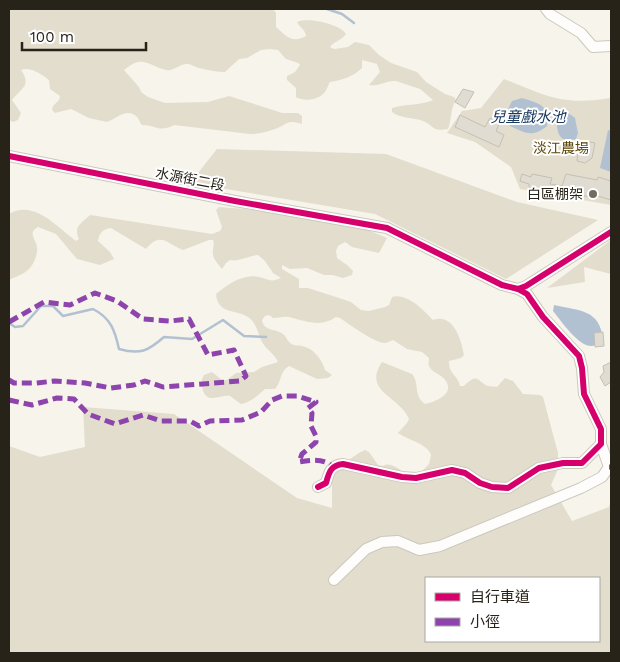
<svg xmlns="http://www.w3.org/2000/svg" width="620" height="662" viewBox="0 0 620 662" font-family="'Work Sans','Noto Sans TC',sans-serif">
  <rect width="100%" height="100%" fill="#f7f4eb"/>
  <g fill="#e3ddcd" fill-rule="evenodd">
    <path d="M9,9H273L276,13V27C286,36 292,44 306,36C305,29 299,27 297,22C307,17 340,24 346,34C341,41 334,41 330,47L334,49L348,47L355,42L369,45L379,55L391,63L417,72L426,82L445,94L454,97L456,100C450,109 452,119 448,129C431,132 435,126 423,121C413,117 401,119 392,112V108C404,104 424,105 433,100L420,89L396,81C386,80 379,87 369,85L380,72L377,64L362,60V68C353,77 342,80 330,82C328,85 327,90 324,93C318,100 304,102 296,97V88L287,80V76L295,72L300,65L298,63L286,59L278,50L270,49L261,50L247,58L239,59L225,72C217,72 207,70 199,68C195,67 191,64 188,64C180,63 173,72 166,70C147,65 143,54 124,70L139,87L141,92L148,97L165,103L208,102L229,96L273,110L282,113H298L302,116V124C285,119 288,125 275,129C267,132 258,134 250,134L174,125C159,133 156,125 142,125C140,123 139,120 138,118C128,106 116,119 107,122L89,118L71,109L55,113L52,110L53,106L59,100L60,96L50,89L49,80C42,74 29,66 21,70C32,86 21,88 12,100L21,113L18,120L13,122L9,120Z"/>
    <path d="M504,79C525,87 546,98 568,100C583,102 597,100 611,98V205L520,189L511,167L475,142L447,133L462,111L481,108Z"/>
    <polygon points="217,149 386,154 517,202 598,220 506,279 375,214 190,183"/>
    <path d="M219,207L245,209L356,225L387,238L379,253L352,247L345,242L338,246L336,251L337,258L347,265L353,271L352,275L343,278L333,275H324L307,268L290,269L282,265V269L299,279V288H308L339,298L351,302L361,310L369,311L385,307L389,305L392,297C406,292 424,310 433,320C454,313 461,340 464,355L461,358L449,361C448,374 458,375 460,386H464C479,370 478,384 489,386C492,387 494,386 497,387L505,378L513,381L523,394L540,395L543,397L558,453V469L551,485L572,521L609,507L611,499V653H9V446L40,457L85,447L83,407L174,414L297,498L332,508V480L337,468C346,463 355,454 365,450L369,452L378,465L383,466C392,460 401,473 411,474C414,474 417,473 420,473L429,464L431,455C428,444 408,440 398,433L407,423L409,419C400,396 362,392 382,362L412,374C420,383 413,396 425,404C439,401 459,391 441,376C437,373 432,372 429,366C428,363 429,362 429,358L422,352L407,349L393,340C391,341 388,342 386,343C376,344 349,324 340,318L336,317C321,328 305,321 289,317C284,316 278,318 273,318L269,315L265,316L262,320C264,332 275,328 283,334C287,337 288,344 294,345C296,346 299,345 302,346C313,348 322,359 325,370L332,375L328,378L317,379L289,366C279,372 282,382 275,389H265C257,396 251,402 241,404L230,396C224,395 219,398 213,398C203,399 201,386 202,379L204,375L212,372L222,380H227L236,373L254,372L262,367L278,362C274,353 265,349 261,340C258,333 256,322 248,317C236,309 218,315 216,294C227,285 243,273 259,277C269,279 270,283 281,278L273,273L265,261L258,255C249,256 238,262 230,260L226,263L222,269C219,265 213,259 213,254C212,248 215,246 213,240H209L183,250C167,244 161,231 146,249L111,228C103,229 99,233 98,241L110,252L114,259L100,265L77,259L56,234L38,227C27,233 36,239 37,247C38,254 34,264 29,269C24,274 15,277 9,280V214C34,199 57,227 76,241L79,239C73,226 82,223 90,215L212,234L220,231L222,227L216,210ZM426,578H599V641H426Z"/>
    <polygon points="611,240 611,274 584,267 585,282 547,288"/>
  </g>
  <g fill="#b2c1d2">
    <path d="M522,98C541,104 549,105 547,126C533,138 525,133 510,126C506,114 506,113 512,101Z"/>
    <path d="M561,112H567L575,118L578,133L576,139C558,145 556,130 557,116Z"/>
    <polygon points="608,130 611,131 611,172 600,168"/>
    <path d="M554,305C580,311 600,309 603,340C600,342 596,346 592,346C579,347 561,321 553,311Z"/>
  </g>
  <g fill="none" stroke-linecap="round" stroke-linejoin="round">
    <g stroke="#b2c1d2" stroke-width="2.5">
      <polyline points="327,9 342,14 354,23"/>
      <path d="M9,323L15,327L23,326L41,306H53L63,316L93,309C111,318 115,331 119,349C140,355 148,351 164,337L192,339L223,320L244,336L266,337"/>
    </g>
  </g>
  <g fill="#e0dcd1" stroke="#c3c0b7">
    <polygon points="463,89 474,92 465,108 455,102"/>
    <polygon points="460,115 485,127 490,118 500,122 496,131 504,135 499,147 455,127"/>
    <polygon points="590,142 595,143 592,158 585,163 577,161 578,150"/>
    <polygon points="522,174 531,177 532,174 552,178 550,184 562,186 566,174 597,180 598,177 611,181 611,200 598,196 574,196 529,187 529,184 520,181"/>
    <polygon points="603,332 604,346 595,347 594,333"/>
    <polygon points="611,362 611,382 605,386 600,377 604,372 603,366"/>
  </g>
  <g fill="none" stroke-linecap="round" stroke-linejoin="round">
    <defs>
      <g id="minor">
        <polyline points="546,9 550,14 581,33 593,47 611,46"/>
        <polyline points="9,156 235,201 387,228 502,285 518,289 526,286 611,232"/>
        <path d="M318,487L326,483C329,472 331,465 343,464L402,477L416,478L452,470L465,473L480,483L492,487L508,488L539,468L563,463H582L601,444V429L584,394L582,368L579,356L543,317L527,294L518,289"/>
        <polyline points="334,580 366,549 382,542 398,541 419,550 440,546 581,488 602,477 609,467 601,444"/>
      </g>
    </defs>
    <use href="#minor" stroke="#cbc8be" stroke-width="12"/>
    <use href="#minor" stroke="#fefdfc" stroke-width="10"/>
    <g stroke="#8e44ad" stroke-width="5" stroke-dasharray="10 5" stroke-linecap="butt">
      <polyline points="9,322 44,302 70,305 95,293 117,301 143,319 170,321 189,319 208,355 234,350 246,376 240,381 163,387 145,381 134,385 111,388 85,383 55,381 36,383 14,383 9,380"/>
      <path d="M9,400L32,405L57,398L74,399L88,414L115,424L143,415L161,421H190L199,426L210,421L242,420L261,412L272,400L282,396H297L316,402L308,408L312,413L311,426L316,436V442L302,454L299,462C310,460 324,458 333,467"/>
      <polyline points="609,467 611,467"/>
    </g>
    <defs>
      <g id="cycleway">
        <polyline points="9,156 235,201 387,228 502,285 518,289 526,286 611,232"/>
        <path d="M318,487L326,483C329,472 331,465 343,464L402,477L416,478L452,470L465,473L480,483L492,487L508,488L539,468L563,463H582L601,444V429L584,394L582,368L579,356L543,317L527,294L518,289"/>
      </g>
    </defs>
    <use href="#cycleway" stroke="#fff" stroke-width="9"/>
    <use href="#cycleway" stroke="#d6006c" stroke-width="6"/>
  </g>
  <circle fill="#706c62" stroke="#fff" stroke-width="2" cx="593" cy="194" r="5"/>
  <g text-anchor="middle" stroke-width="4" stroke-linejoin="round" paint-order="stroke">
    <g font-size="14" fill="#5c4809" stroke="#fff">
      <text x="561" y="153">淡江農場</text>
    </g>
    <g font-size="14" fill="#282318" stroke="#fff">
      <text transform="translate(190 179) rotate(11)" y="5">水源街二段</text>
    </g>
    <g font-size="14" fill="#282318" stroke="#fff" text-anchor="end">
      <text x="583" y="199">白區棚架</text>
    </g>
    <g font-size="15" font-style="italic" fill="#193860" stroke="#fff">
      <text x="528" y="122">兒童戲水池</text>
    </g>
  </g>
  <rect width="620" height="662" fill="none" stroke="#282318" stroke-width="20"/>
  <rect x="425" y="577" width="175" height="65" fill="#ffffff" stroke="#a9a7a3"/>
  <rect x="435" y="593" width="25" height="8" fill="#d6006c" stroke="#a9a7a3"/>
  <text x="470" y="602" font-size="15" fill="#282318">自行車道</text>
  <rect x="435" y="618" width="25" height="8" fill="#8e44ad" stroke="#a9a7a3"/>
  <text x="470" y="627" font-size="15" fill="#282318">小徑</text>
  <path d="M22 42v8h124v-8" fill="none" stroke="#282318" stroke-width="2.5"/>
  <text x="30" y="42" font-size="15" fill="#282318" stroke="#ffffff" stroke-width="4" paint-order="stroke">100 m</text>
</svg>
